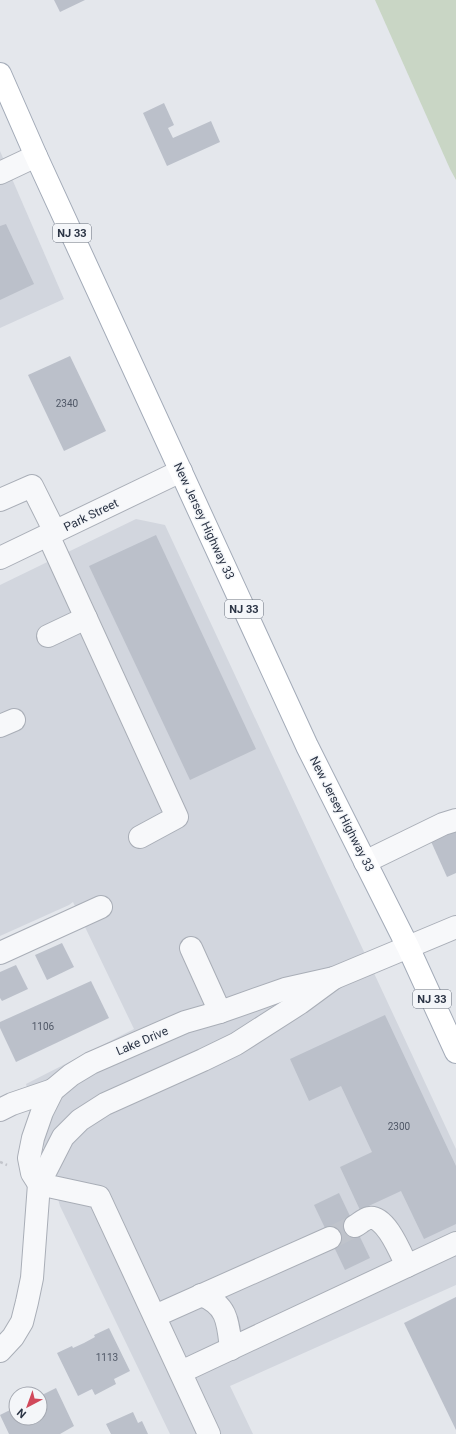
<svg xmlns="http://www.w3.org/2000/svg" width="456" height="1434" viewBox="0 0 456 1434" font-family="Roboto,sans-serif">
  <rect width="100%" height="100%" fill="#e4e7ec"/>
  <g fill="#d2d6de">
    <polygon points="0,151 64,299 0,328"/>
    <polygon points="136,519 165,525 456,1149 456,1285 230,1386 253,1434 170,1434 60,1206 26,1084 134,1029 73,902 69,905 0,936 0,585"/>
  </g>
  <polygon fill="#c9d6c5" points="375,0 456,0 456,180 450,169"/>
  <g fill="#bbc0ca">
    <polygon points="54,0 85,0 60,12"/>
    <polygon points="164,103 174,125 168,128 173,138 211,121 220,142 167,166 143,113"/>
    <polygon points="6,224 34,284 0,300 0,226"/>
    <polygon points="70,356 106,431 64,451 28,375"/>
    <polygon points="156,535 256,749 190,780 89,566"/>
    <polygon points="456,825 456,873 447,877 429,837"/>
    <polygon points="62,943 74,967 47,980 35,955"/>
    <polygon points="16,965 28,989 2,1001 0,998 0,972"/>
    <polygon points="91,981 109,1018 16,1062 0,1028 0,1022"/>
    <polygon points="385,1015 456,1166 456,1224 424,1239 401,1191 360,1210 340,1167 372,1152 341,1086 309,1101 290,1059"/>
    <polygon points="339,1193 370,1258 345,1270 314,1205"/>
    <polygon points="456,1297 456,1430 404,1323"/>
    <polygon points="109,1328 130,1371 114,1379 116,1384 95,1395 92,1389 78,1396 57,1353 72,1346 73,1348 84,1343 95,1337 94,1335"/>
    <polygon points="56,1388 74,1426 60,1434 9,1434 0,1415 16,1407 16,1418 40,1418 40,1396"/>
    <polygon points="133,1412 138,1423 142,1421 148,1434 111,1434 106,1424"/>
  </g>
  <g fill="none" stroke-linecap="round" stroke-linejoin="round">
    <polyline stroke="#bfc3cb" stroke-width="22" stroke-dasharray="22 11" stroke-linecap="butt" points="330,1238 355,1226"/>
    <defs>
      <g id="minor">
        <polyline points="0,173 36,156"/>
        <polyline points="0,500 32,486 55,532"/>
        <polyline points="48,535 177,817 140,837"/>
        <polyline points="0,558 181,471"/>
        <polyline points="48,636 86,618"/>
        <polyline points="0,726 14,720"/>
        <polyline points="365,862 443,824 456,820"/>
        <polyline points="191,948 220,1012"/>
        <polyline points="0,953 101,907"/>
        <polyline points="0,1110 12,1104 53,1090"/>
        <polyline points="39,1184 32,1173 29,1158 33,1138 42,1112 53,1090 71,1075 91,1063 185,1022 220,1012 285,989 334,978 456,927"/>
        <polyline points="39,1184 99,1197 209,1434"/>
        <path d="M355,1226C359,1224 364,1219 369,1218C386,1215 401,1254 407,1266"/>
        <path d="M201,1295C228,1305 228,1323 231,1349"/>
        <polyline points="155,1316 330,1238"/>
        <polyline points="0,1351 13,1337 22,1322 27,1302 32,1278 39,1184 63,1137 80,1120 105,1104 203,1060 236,1044 300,1003 334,978"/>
        <polyline points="181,1372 456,1243"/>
      </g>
      <polyline id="major" points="0,74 36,156 307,746 408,947 456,1052"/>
    </defs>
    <use href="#minor" stroke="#a9aeb7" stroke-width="24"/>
    <use href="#major" stroke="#a3abb8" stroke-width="24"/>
    <polyline stroke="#c2c5cb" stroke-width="2.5" stroke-dasharray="3 3" stroke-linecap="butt" points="0,1162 7,1165"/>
    <use href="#minor" stroke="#f7f8fa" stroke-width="22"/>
    <use href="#major" stroke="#fff" stroke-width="22"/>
  </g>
  <g text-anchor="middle" stroke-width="3" stroke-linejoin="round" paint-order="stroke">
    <g font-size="10" fill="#4f5766">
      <text x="67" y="407">2340</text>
      <text x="43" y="1030">1106</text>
      <text x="399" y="1130">2300</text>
      <text x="107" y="1361">1113</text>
    </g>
    <g fill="#f4f6f9" stroke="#676e7b" stroke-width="1">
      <rect x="53" y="224" width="38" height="18" rx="3"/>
      <rect x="225" y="600" width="38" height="18" rx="3"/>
      <rect x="413" y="990" width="38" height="18" rx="3"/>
    </g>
    <g font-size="11" font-weight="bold" fill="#2b3445">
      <text x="72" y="237">NJ 33</text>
      <text x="244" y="613">NJ 33</text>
      <text x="432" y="1003">NJ 33</text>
    </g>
    <g font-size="12" fill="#2b3445" stroke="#f4f6f9">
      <text transform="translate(91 515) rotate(-26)" y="4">Park Street</text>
      <text transform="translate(204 521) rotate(65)" y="4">New Jersey Highway 33</text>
      <text transform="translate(342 814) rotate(63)" y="4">New Jersey Highway 33</text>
      <text transform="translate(142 1041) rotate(-23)" y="4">Lake Drive</text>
    </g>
  </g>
  <g transform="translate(28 1406) rotate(221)"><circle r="19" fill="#f4f6f9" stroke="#a4a8b1"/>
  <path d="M0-3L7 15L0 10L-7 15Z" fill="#d1495b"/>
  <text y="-6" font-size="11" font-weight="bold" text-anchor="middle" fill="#2b3445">N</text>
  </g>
</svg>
